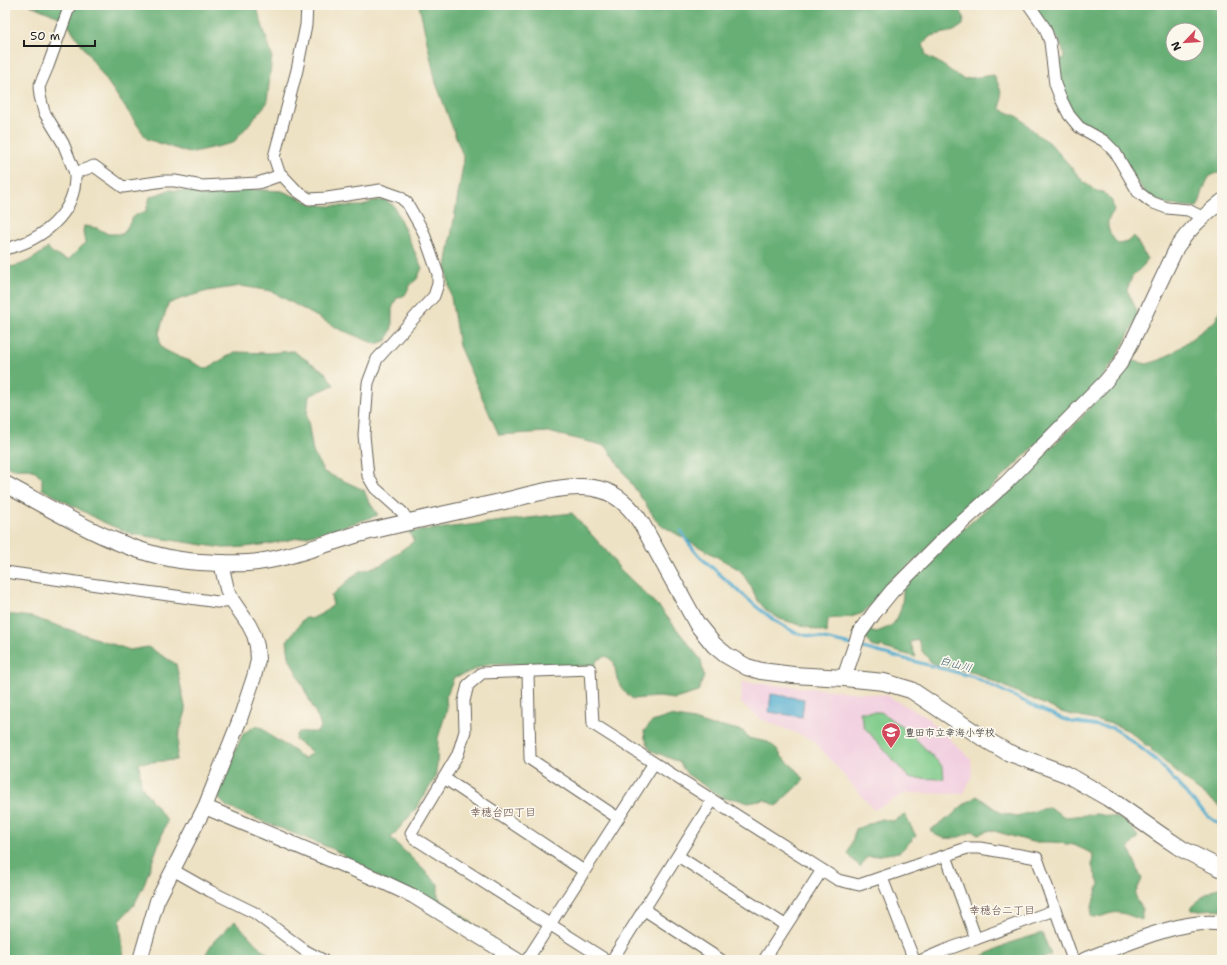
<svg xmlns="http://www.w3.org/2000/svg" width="1227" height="965" viewBox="0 0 1227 965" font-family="'Shantell Sans','Klee One',sans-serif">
  <rect width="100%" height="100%" fill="#fbf7ec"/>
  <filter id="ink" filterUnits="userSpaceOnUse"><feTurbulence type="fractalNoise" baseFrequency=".025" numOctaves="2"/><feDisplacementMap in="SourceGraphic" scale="8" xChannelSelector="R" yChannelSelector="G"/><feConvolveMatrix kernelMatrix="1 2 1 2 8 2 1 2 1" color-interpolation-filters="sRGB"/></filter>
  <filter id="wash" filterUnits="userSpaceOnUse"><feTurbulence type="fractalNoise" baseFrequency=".012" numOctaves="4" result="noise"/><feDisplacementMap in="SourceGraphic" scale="16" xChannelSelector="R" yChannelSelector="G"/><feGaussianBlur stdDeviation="0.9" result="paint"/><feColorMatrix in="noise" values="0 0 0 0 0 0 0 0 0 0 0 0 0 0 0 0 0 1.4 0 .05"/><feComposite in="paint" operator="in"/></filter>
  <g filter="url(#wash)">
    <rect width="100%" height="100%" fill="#eee2c4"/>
    <polygon fill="#f2cfe0" points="742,682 885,695 924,715 971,759 972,775 964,794 906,793 874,810 813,740 761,719 741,703"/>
    <polygon fill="#7fcb8a" stroke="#4e7453" points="860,712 881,712 910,733 943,767 944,779 909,778 864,727"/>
    <g fill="#67af76" stroke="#426649" fill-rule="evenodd">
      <polygon points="30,5 256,5 272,56 267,103 233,143 189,153 147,139 64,19"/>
      <path d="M419,5H956L964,17L963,25L954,31L931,36L923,43L926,56L938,62L963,79L994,75C1000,88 1004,94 1000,109L1019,117L1039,136L1049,142L1085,183L1096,191L1103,192L1112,201L1114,211C1112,213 1110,216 1109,219C1105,227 1112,239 1119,244L1128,242L1134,236L1147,259L1144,265L1132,277L1127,290L1139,315L1116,358L1101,379L1048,433L881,594L863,613L851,617L828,619L827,633L780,619L767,611L758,601L750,585L740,570L659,524L606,446L548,432L499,435L459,346L446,267L464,159L436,83Z"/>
      <path d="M1032,5H1222V174C1208,170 1206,184 1202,194C1201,199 1199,203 1197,207L1168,205L1147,195L1130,173L1072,114L1059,83L1056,61L1064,58L1063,50L1057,37L1047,28ZM1173,30H1197V54H1173Z"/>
      <path d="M226,188L282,191L313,204L328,206H363L373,201L385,200L394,206L422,268L417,279L411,284L405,295L396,299L392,309V327L387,340L376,344L339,329L271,291L241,286L208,291L183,298L168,304L159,333L160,344L163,349L177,356L190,361L206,369L235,352L268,353L293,351L325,372L334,385L309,396L307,415L313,452L324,472L364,490L368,500L378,515C346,527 317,534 284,541C264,545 243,548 223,548L132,534L105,523L42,489V478L35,471L27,468L12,469L5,465V267C23,267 34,258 48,248L54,254L68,260L85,243L83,232L84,226L97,228L108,234H123L134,216L146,211L150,197L169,190L209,192Z"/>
      <path d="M1222,308V808L1194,787L1153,752L1149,745L1147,746L1129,731L1113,724L1084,718L1061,712L975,673L932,663L922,651L918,640L910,642L916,657L884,648L881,645L880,648L871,646L865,635L869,630L875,633C880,630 889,628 893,624C901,614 903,601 903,589L951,540L1010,488L1080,419L1129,360L1147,364L1160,360L1175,351L1215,321Z"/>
      <path d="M572,513L609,554L619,568L661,609L701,660L704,676L698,692L675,699L658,697L633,699C617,686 617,681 614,662L606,656L597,660L594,666H530C522,664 491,663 483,666C473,670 465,675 454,677L446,697L447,709L438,738L437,766L435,778L418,806L391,838L438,884V897L499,944L498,951L333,849L227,807L214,794L243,734L255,726L263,728L272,737L293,750L303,759L312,753C308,747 301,745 295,740L296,735L301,732H317L321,727L317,716L289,657L287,641L305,617L311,619L323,613L333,605L331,596L358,572L381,565L414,541L409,532Z"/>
      <polygon points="5,614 32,617 130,650 148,647 176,664 186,711 179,734 176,760 139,763 141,786 167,821 143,887 134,905 120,920 124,960 5,960"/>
      <polygon points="670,716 694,720 712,726 727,727 743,731 748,738 768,742 777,749 782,757 798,771 804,780 783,799 777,806 765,800 748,803 736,799 723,798 687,774 679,762 650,750 645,738 644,731 652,722"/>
      <path d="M977,796L1001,813L1017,816L1049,807L1065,817L1097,814L1118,818L1129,823L1138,837L1129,848L1142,879L1135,894L1138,902L1142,907V920C1133,917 1121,911 1112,913C1103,915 1099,919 1090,916L1093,902L1099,884L1092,866L1093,854L1074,845L1053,842H1032L991,830L978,834L973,831C958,839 942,843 930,830L950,817L962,806Z"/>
      <polygon points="905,815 916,836 900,852 867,857 860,867 848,854 856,829 881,819 893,821"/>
      <path d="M1222,885V910C1211,908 1203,911 1192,910L1191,907L1206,894Z"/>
      <polygon points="235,921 256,944 275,960 202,960 213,942"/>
      <polygon points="1042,933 1051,955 1040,960 975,960 1009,943"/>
    </g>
    <polygon fill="#52add0" stroke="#376476" points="771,694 804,699 802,717 769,712"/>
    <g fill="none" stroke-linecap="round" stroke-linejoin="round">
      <g stroke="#52add0" stroke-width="3">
        <polyline points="681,531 687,541 699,556 758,608 775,621 796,633 852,645"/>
        <polyline points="859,647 974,677 1040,709 1071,722 1113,728 1124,735 1156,760 1194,802 1209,817 1222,826"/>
      </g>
    </g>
  </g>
  <g filter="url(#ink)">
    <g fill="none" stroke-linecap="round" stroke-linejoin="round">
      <defs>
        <g id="minor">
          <polyline points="307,5 306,25 297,70 274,157 279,172 297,191 309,199 327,198 380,190 400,197 407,203 423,231 438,274 438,284 434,296 377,359 368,383 364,435 368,476 375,488 402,512 409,522"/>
          <polyline points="1029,5 1045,28 1050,42 1055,84 1060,97 1069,115 1079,127 1104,141 1115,152 1138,192 1151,202 1167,208 1188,210 1202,217"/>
          <polyline points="75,173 94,166 123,187 164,181 175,181 202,186 258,183 281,175"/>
          <path d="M5,249C41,241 77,214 75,173L63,143L44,112L40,96L39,87L48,66L70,5"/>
          <polyline points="5,572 204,600 217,602 232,600"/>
          <polyline points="528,672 530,759 618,818"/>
          <polyline points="444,778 584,871"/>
          <polyline points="678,856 785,925"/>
          <polyline points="946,856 976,939"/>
          <polyline points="173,870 210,891 255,913 304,950 323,960"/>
          <polyline points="882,878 914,960"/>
          <polyline points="643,909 721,960"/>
          <polyline points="527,960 654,763"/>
          <polyline points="606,960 414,838 411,833 458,754 465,731 464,701 468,685 482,673 590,669 593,724 838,880 859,885 967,848 980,848 1037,858 1073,960"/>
          <polyline points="612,960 712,801"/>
          <polyline points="764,960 822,870"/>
          <polyline points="922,960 943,951 1055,910"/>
        </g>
        <g id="tertiary">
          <path d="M844,678L859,634L874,613L892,591L949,534L1006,483L1105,382L1120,364L1131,344L1177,247C1190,228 1204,215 1222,201"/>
          <polyline points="205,807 379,880 413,896 517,960"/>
          <polyline points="140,960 157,901 205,807 240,719 254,677 258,660 257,646 254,635 249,625 232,600 227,589 223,572 223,562"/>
          <path d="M1084,960C1119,947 1186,916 1222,924"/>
        </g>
        <path id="secondary" d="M5,484C65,516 131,559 200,562C215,563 232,564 248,563C288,560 327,542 366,532C411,521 455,512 500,502C526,496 567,483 593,488C616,491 632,508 643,526L697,624L714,645L726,655L747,667L761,671L793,675L844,678L884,682L911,690L983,738L1007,752L1066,774L1108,798L1161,835L1182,849L1222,869"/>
      </defs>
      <use href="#minor" stroke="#666157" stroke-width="13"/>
      <use href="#tertiary" stroke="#666157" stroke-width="16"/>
      <use href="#secondary" stroke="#666157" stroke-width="18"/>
      <use href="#minor" stroke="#fff" stroke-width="11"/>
      <use href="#tertiary" stroke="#fff" stroke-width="14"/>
      <use href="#secondary" stroke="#fff" stroke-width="16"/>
    </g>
  </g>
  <defs>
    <symbol id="school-pin" viewBox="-11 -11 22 30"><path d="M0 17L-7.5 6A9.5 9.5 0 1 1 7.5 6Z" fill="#d1495b" stroke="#fbf7ec"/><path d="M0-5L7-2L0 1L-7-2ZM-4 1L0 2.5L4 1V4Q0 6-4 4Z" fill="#fff"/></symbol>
  </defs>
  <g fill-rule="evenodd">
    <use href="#school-pin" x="880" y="721" width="22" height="30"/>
  </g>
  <g text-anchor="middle" stroke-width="3.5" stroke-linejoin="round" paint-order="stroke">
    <g font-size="10" fill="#1c1c1c" stroke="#fbf7ec" text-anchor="start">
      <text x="905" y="736">豊田市立幸海小学校</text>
    </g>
    <g font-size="11" font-style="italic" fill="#345d6d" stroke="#fbf7ec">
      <text transform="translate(956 664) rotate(15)" y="4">白山川</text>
    </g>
    <g font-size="11" fill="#5f4745" stroke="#fbf7ec">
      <text x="503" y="816">幸穂台四丁目</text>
      <text x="1002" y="914">幸穂台二丁目</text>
    </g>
  </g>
  <rect width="1227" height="965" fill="none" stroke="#fbf7ec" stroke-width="20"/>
  <g transform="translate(1185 42) rotate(245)"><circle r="19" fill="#fbf7ec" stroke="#a29f99"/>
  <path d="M0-3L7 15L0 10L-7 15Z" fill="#d1495b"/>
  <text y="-6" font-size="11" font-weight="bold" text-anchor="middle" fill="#1c1c1c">N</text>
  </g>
  <path d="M24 40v6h71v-6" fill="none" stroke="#1c1c1c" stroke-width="2"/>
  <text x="30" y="40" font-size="12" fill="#1c1c1c" stroke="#fbf7ec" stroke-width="3" paint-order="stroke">50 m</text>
</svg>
